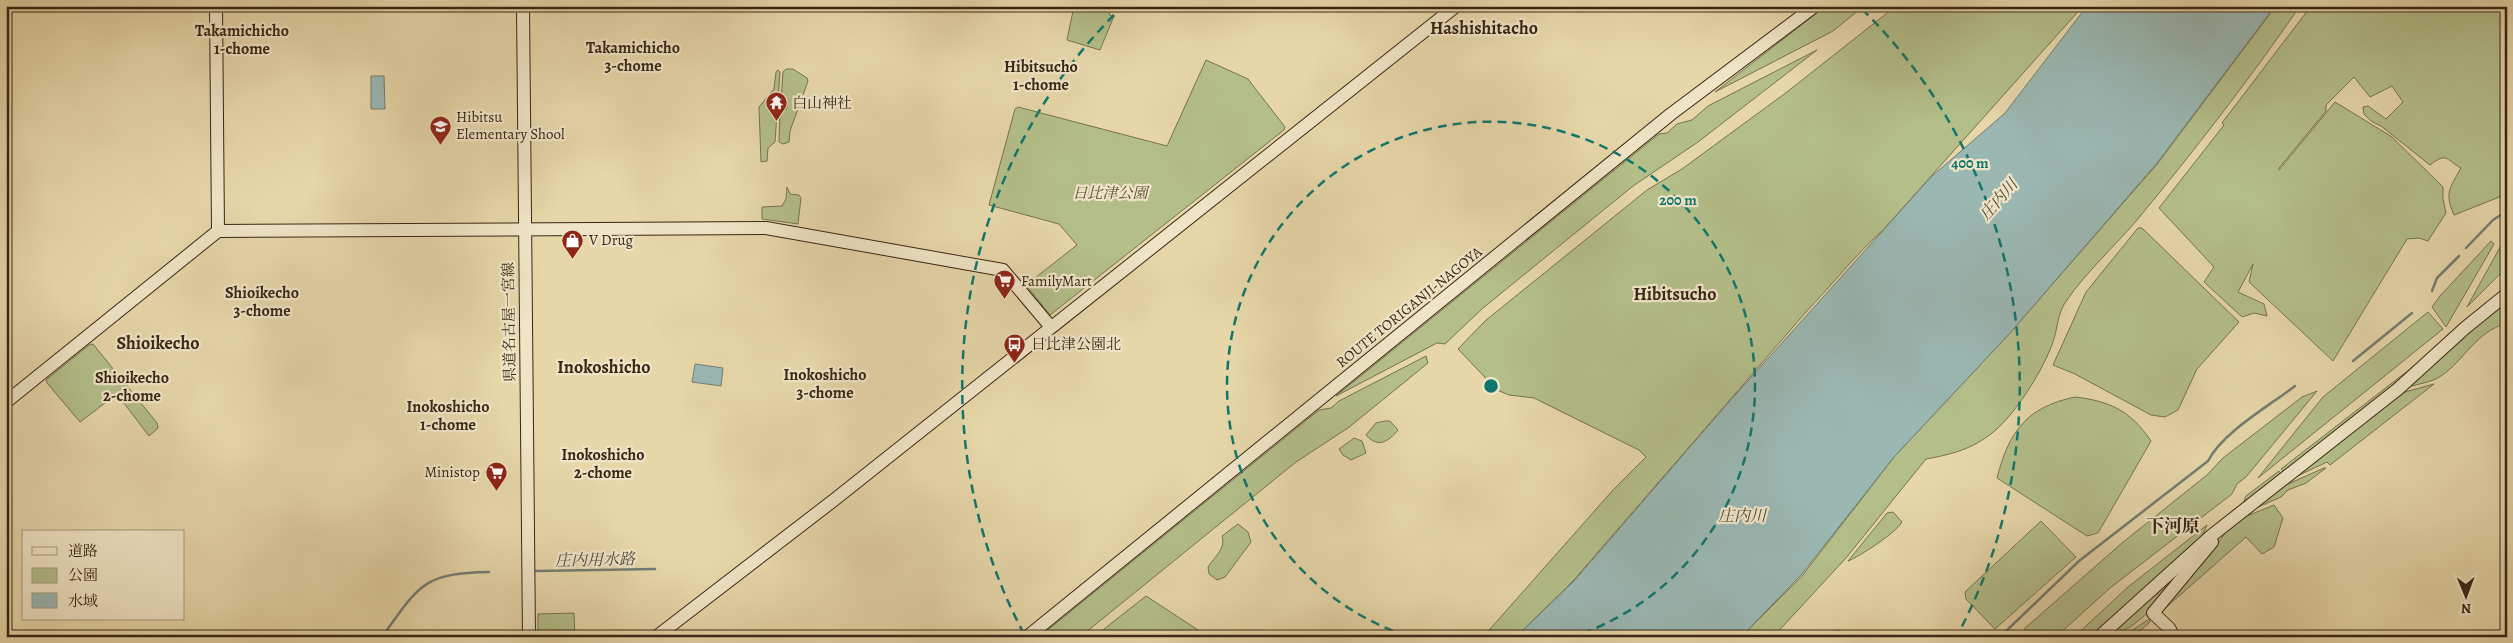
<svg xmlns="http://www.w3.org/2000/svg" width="2513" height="643" viewBox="0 0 2513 643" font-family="Alegreya,'Noto Serif JP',serif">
  <rect width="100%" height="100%" fill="#e6d6a8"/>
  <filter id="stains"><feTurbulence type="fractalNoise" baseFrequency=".004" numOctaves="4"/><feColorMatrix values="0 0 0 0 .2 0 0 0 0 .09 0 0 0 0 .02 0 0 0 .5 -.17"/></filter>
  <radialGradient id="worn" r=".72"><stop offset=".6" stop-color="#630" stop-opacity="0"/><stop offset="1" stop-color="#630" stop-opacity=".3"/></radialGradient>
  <g fill="#b3be89" stroke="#767250">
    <polygon points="1074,6 1112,6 1109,15 1114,16 1100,50 1067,40"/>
    <polygon points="1826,6 1864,6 1833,31 1715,92"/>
    <path d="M1896,6H2083L1884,229C1856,254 1833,284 1806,312L1573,581L1516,637H1483L1613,490L1646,457L1639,450L1534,398L1509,395L1497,390L1458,349L1485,321L1647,190L1682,169L1787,92Z"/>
    <path d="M2276,6H2300C2249,80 2194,151 2137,220C2114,247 2087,271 2067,300C2057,313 2058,328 2053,342C2043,370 2019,408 1998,428C1976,448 1954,454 1926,459L1846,558L1773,637H1741L1802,576L1894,457L2010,333L2158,163Z"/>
    <path d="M2311,6H2506L2507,9V194L2454,215C2444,192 2450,188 2461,168C2445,159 2447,152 2430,165L2381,126L2371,121L2364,114L2363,107L2368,106L2386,119L2403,102L2392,86L2370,97L2354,77L2326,105V111L2279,168V170L2335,102L2392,137L2443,187V199L2446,213L2428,241L2419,238L2407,239L2333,361L2249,282L2253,264L2238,292L2264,304L2267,316L2254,313L2242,317L2204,282L2214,267L2159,208L2224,125L2222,123Z"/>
    <polygon points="1817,50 1698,142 1633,186 1483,308 1445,344 1437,343 1336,396 1659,134 1667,133 1677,124 1692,120 1708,106"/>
    <polygon points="1206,60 1248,79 1285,127 1284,130 1050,315 1026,285 1077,245 1059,224 989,205 1015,109 1018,107 1167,146"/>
    <polygon points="786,69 793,69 807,78 808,81 790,131 789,142 783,144 779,142 780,113 787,109 787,103 781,101 783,72"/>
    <polygon points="778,70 780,72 775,142 768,148 767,161 761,162 759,107 774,89 776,72"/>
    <polygon points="787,187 790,194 799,195 801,198 798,224 762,219 762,207 782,206 786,199"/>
    <polygon points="2138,228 2142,228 2239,322 2197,369 2178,410 2165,417 2151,415 2075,374 2053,365 2086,292"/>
    <polygon points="2507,237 2507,267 2467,307 2503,242"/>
    <polygon points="2491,241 2494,244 2446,327 2432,307 2440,296"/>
    <path d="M2507,299V323C2474,333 2466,359 2441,376C2433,382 2418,384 2408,387Z"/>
    <polygon points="2428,312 2443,329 2258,478 2323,397"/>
    <polygon points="93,344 157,423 158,428 149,436 117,394 80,422 47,383 46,380 89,345"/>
    <polygon points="1426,356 1428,363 1348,428 1296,462 1080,637 1039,637 1319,410 1331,408 1339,401"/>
    <polygon points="2423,359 2425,361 2284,472 2281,469"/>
    <polygon points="2434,384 2330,465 2327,462 2293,478 2398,394"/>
    <polygon points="2317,391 2246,477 2237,484 2232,494 2110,588 2056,637 2031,637 2024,629 2122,543 2207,475 2223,458 2302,397"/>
    <path d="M2075,397C2110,401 2131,411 2151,441L2098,533L2087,536L1997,478C2009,431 2027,407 2075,397Z"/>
    <path d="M1385,421H1390L1398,430C1389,441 1378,449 1366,435L1376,423Z"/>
    <polygon points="1354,438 1362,441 1366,453 1351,460 1343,455 1339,449"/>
    <polygon points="2324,468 2326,468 2306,483 2288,490 2281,497 2249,511 2286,482 2288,484"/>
    <polygon points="2279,471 2281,474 2243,504 2246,496"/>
    <polygon points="2274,505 2283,518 2274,547 2262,554 2246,537 2162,611 2162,608 2219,542 2228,528 2237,520"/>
    <path d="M1893,512L1902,522C1897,532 1859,557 1848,561L1887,513Z"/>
    <polygon points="2041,521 2076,557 1995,629 1966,599 1965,592"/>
    <path d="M1238,524L1248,532L1251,542L1225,577L1217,580L1209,574L1208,567C1215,556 1226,549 1222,536Z"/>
    <polygon points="2207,525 2201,539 2092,637 2074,637 2128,587"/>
    <path d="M2203,550C2183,573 2136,637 2105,637Z"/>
    <polygon points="1146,596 1198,630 1196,637 1094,637"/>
    <polygon points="574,613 575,637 538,637 538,614"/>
    <polygon points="2149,619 2150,622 2133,637 2122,637"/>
    <polygon points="1839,630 1840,637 1809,637 1809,636"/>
  </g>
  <g fill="#9ab7b2" stroke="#737d74">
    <polygon points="2087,6 2275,6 2157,163 2010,333 1894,457 1801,575 1741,637 1516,637 1574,581 1728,403 1931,177 2005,113"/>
    <polygon points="371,76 384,76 385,109 371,109"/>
    <polygon points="695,364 723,368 721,386 692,382"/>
  </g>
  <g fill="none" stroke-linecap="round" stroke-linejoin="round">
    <g stroke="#737d74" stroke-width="2.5">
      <polyline points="2466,248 2493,220 2507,211"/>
      <polyline points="2432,291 2437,278 2459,256"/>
      <polyline points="2353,361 2412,313"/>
      <polyline points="536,571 655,569"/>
      <path d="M382,637C419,586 422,573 489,572"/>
      <path d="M2000,637L2079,561L2208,461C2223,432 2269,406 2295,386"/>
    </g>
    <defs>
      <g id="secondary">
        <polyline points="216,6 218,231"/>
        <polyline points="523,6 529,637"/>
        <polyline points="6,402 218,231 766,228 1003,270 1050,326"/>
        <polyline points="656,637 834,500 1456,6"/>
        <polyline points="1027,637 1671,114 1815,6"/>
        <polyline points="2099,637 2211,536 2398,389 2465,328 2507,294"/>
        <polyline points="2174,637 2169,628 2153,613 2212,542"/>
      </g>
    </defs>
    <use href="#secondary" stroke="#382616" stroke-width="14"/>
    <use href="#secondary" stroke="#efe4c6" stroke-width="12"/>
  </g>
  <g fill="none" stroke="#0f766e" stroke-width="2.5" stroke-dasharray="9 6">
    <path d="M1407 636A264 264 0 1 1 1575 636"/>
    <path d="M1024 634A529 529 0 0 1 1120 9M1862 9A529 529 0 0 1 1958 634"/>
  </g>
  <defs>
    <symbol id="temple-pin" viewBox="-11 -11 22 30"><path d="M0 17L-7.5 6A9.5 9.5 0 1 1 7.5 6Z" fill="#8f2418" stroke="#efe4c6"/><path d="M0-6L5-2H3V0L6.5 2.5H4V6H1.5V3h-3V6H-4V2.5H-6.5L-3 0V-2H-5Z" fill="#fff"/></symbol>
    <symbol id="school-pin" viewBox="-11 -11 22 30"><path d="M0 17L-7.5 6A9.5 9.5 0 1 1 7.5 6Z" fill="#8f2418" stroke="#efe4c6"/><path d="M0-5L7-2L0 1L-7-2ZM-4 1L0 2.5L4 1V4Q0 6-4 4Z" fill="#fff"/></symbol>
    <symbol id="shop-pin" viewBox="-11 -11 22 30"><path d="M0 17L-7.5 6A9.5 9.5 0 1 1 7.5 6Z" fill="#8f2418" stroke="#efe4c6"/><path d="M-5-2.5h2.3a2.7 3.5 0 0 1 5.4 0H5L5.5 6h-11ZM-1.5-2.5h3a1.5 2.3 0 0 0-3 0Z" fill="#fff"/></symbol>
    <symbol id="supermarket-pin" viewBox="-11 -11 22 30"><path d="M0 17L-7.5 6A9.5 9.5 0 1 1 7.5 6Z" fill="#8f2418" stroke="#efe4c6"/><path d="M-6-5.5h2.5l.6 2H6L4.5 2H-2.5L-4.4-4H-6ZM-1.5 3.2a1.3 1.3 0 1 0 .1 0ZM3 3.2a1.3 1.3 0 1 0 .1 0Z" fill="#fff"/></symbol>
    <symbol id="bus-pin" viewBox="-11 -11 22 30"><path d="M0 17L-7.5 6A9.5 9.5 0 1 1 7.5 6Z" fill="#8f2418" stroke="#efe4c6"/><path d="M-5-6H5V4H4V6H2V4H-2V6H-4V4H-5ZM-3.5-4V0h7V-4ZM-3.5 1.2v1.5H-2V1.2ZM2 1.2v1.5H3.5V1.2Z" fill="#fff"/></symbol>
  </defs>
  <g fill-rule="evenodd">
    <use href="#temple-pin" x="764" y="90" width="25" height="34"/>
    <use href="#school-pin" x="428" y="114" width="25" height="34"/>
    <use href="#shop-pin" x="560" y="228" width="25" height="34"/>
    <use href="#supermarket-pin" x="992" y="268" width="25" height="34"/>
    <use href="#bus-pin" x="1002" y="332" width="25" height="34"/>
    <use href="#supermarket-pin" x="484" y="460" width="25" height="34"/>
  </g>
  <g text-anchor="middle" stroke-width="4.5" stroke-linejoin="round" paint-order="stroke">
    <g font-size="15" fill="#382616" stroke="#efe4c6" text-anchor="start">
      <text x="792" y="108">白山神社</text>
      <text x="456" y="122">Hibitsu<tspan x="456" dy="17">Elementary Shool</tspan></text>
      <text x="589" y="245">V Drug</text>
      <text x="1021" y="286">FamilyMart</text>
      <text x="1031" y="349">日比津公園北</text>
      <text x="480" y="477" text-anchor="end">Ministop</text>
    </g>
    <g font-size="15" font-style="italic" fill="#574c33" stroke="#efe4c6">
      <text x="1110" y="198">日比津公園</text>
    </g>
    <g font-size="15" fill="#382616" stroke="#efe4c6">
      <text transform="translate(1409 307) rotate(-39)" y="5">ROUTE TORIGANJI-NAGOYA</text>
      <text transform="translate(509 322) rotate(-91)" y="5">県道名古屋一宮線</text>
    </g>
    <g font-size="16" font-weight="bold" fill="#382616" stroke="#efe4c6">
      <text x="242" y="36">Takamichicho<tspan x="242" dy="18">1-chome</tspan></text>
      <text x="633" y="53">Takamichicho<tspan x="633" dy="18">3-chome</tspan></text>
      <text x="1041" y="72">Hibitsucho<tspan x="1041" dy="18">1-chome</tspan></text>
      <text x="262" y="298">Shioikecho<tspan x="262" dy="18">3-chome</tspan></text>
      <text x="825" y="380">Inokoshicho<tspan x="825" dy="18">3-chome</tspan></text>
      <text x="132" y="383">Shioikecho<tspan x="132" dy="18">2-chome</tspan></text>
      <text x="448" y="412">Inokoshicho<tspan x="448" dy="18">1-chome</tspan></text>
      <text x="603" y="460">Inokoshicho<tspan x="603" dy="18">2-chome</tspan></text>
    </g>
    <g font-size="16" font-style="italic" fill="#504a3d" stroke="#efe4c6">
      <text transform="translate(1998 199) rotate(-49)" y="6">庄内川</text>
      <text x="1742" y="521">庄内川</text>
      <text transform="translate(595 559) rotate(-1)" y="6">庄内用水路</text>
    </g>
    <g font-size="18" font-weight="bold" fill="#382616" stroke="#efe4c6">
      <text x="1484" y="34">Hashishitacho</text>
      <text x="1675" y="300">Hibitsucho</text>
      <text x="158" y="349">Shioikecho</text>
      <text x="604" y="373">Inokoshicho</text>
      <text x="2173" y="532">下河原</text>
    </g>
  </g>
  <circle cx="1491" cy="386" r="8" fill="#0f766e" stroke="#efe4c6" stroke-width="2.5"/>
  <g font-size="15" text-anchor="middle" font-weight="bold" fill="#0f766e" stroke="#efe4c6" stroke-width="4.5" stroke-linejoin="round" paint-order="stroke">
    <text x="1970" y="168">400 m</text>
    <text x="1678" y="205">200 m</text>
  </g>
  <rect width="2513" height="643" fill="none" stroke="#e6d6a8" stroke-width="25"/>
  <rect x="8" y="8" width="2498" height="628" fill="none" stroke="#382616" stroke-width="2.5"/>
  <rect x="12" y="12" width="2488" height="618" fill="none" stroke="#382616"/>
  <rect x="22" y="530" width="162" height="90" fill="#efe4c6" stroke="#a69880"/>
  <rect x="32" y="547" width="25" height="8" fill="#efe4c6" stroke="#a69880"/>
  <text x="68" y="556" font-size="15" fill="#382616">道路</text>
  <rect x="32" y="568" width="25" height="15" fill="#b3be89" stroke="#a69880"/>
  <text x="68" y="580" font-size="15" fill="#382616">公園</text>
  <rect x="32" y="593" width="25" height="15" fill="#9ab7b2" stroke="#a69880"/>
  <text x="68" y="606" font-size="15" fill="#382616">水域</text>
  <g transform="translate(2466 596) rotate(179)" stroke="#efe4c6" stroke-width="4" paint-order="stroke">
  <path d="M0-4L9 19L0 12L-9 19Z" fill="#382616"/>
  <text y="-8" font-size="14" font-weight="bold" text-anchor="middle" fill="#382616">N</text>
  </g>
  <rect width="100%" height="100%" filter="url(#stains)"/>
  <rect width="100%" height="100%" fill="url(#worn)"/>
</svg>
